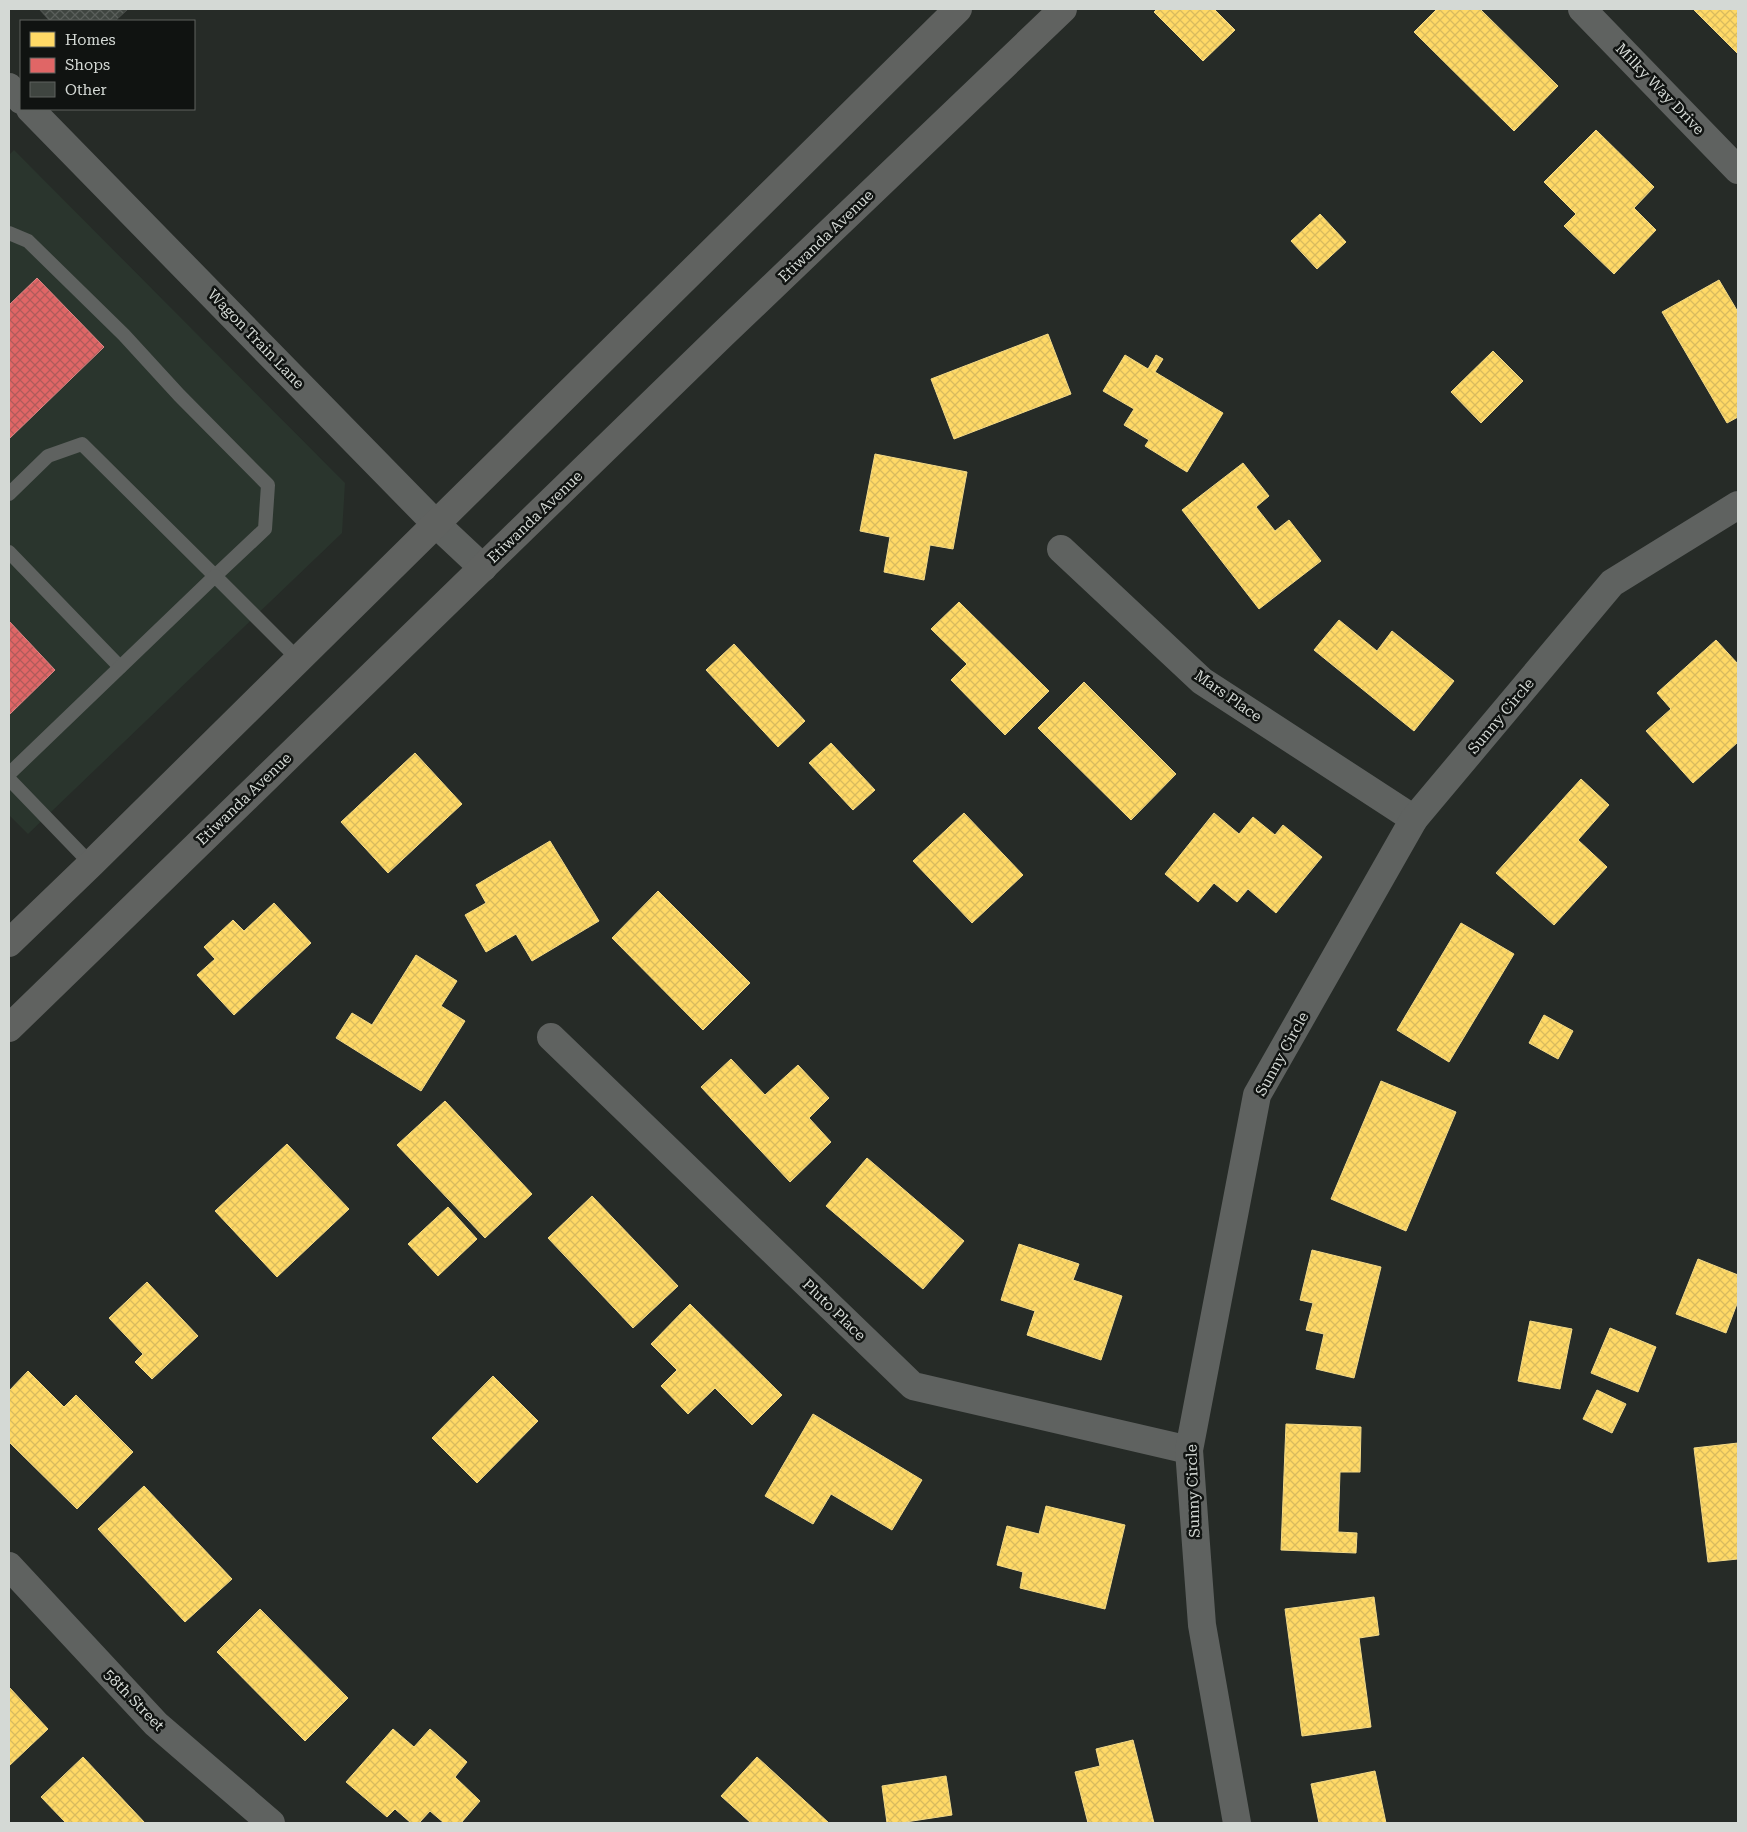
<svg xmlns="http://www.w3.org/2000/svg" width="1747" height="1832" viewBox="0 0 1747 1832" font-family="'Roboto Serif',serif">
  <defs>
    <pattern id="homes-cross-hatch" width="8" height="8" patternUnits="userSpaceOnUse" patternTransform="scale(1.25)"><rect width="8" height="8" fill="#ffd966"/><path d="M0 0l8 8M0 8l8-8" fill="none" stroke="#d9bb5e"/></pattern>
    <pattern id="shops-cross-hatch" width="8" height="8" patternUnits="userSpaceOnUse" patternTransform="scale(1.25)"><rect width="8" height="8" fill="#e06666"/><path d="M0 0l8 8M0 8l8-8" fill="none" stroke="#b05b5b"/></pattern>
    <pattern id="building-cross-hatch" width="8" height="8" patternUnits="userSpaceOnUse" patternTransform="scale(1.25)"><rect width="8" height="8" fill="#3f4540"/><path d="M0 0l8 8M0 8l8-8" fill="none" stroke="#5a5f5b"/></pattern>
  </defs>
  <rect width="100%" height="100%" fill="#262b27"/>
  <polygon fill="#2a352d" points="14,150 345,483 342,533 28,834 9,815 9,155"/>
  <g fill="url(#homes-cross-hatch)" stroke="#f2d987">
    <polygon points="1157,9 1214,9 1235,30 1203,61 1154,12"/>
    <polygon points="1437,9 1480,9 1558,86 1514,131 1414,32"/>
    <polygon points="1693,9 1738,9 1738,54"/>
    <polygon points="1596,130 1654,187 1634,208 1656,230 1614,274 1564,226 1576,214 1544,182"/>
    <polygon points="1320,214 1346,242 1317,269 1291,241"/>
    <polygon points="1719,280 1738,312 1738,417 1727,423 1662,312"/>
    <polygon points="1048,334 1071,394 954,439 931,379"/>
    <polygon points="1493,351 1523,381 1481,423 1451,392"/>
    <polygon points="1125,355 1148,369 1156,355 1163,359 1155,372 1223,413 1187,472 1145,446 1149,440 1124,425 1134,409 1103,391"/>
    <polygon points="875,454 967,472 953,549 930,545 924,580 884,572 890,537 860,531"/>
    <polygon points="1243,463 1269,496 1256,507 1275,531 1289,520 1321,561 1259,609 1182,510"/>
    <polygon points="959,602 1049,691 1005,735 951,680 967,664 931,629"/>
    <polygon points="1339,620 1377,651 1392,631 1454,681 1414,731 1314,650"/>
    <polygon points="1716,640 1738,664 1738,742 1693,783 1646,731 1671,709 1657,693"/>
    <polygon points="734,644 805,721 778,747 706,670"/>
    <polygon points="1084,682 1176,774 1131,820 1038,728"/>
    <polygon points="831,743 875,790 853,810 809,763"/>
    <polygon points="415,753 462,804 388,873 341,822"/>
    <polygon points="1581,779 1609,805 1578,840 1607,867 1554,925 1496,873"/>
    <polygon points="964,813 1023,875 972,923 913,861"/>
    <polygon points="1214,813 1239,834 1253,817 1275,835 1283,825 1322,857 1276,913 1248,889 1237,902 1214,883 1198,902 1165,874"/>
    <polygon points="550,841 599,921 532,961 516,934 486,952 465,915 486,903 476,885"/>
    <polygon points="658,891 750,983 703,1030 612,938"/>
    <polygon points="274,903 311,943 234,1015 197,975 215,959 204,947 233,920 244,931"/>
    <polygon points="1461,923 1514,954 1449,1062 1397,1030"/>
    <polygon points="416,955 457,981 441,1006 465,1021 421,1091 336,1038 352,1013 372,1025"/>
    <polygon points="1544,1015 1573,1031 1558,1059 1529,1043"/>
    <polygon points="731,1059 765,1095 798,1065 829,1098 809,1118 831,1142 790,1182 701,1087"/>
    <polygon points="1381,1081 1456,1112 1406,1231 1331,1199"/>
    <polygon points="445,1101 532,1194 485,1238 397,1145"/>
    <polygon points="287,1144 349,1209 277,1277 215,1211"/>
    <polygon points="867,1158 964,1241 923,1289 826,1206"/>
    <polygon points="592,1196 678,1286 633,1328 548,1238"/>
    <polygon points="448,1207 477,1239 438,1276 408,1244"/>
    <polygon points="1019,1244 1079,1264 1073,1280 1122,1296 1101,1360 1027,1335 1035,1311 1001,1300"/>
    <polygon points="1312,1250 1381,1267 1354,1378 1316,1369 1324,1334 1306,1330 1313,1303 1300,1300"/>
    <polygon points="1698,1259 1738,1275 1738,1301 1726,1333 1676,1314"/>
    <polygon points="147,1282 198,1336 152,1379 135,1362 143,1354 109,1318"/>
    <polygon points="690,1304 782,1395 752,1425 715,1388 688,1414 661,1386 677,1370 651,1344"/>
    <polygon points="1530,1321 1572,1329 1560,1389 1518,1381"/>
    <polygon points="1610,1328 1656,1347 1638,1392 1591,1373"/>
    <polygon points="28,1371 64,1407 76,1395 133,1452 77,1509 9,1442 9,1391"/>
    <polygon points="493,1376 538,1421 477,1483 432,1438"/>
    <polygon points="1597,1390 1626,1404 1612,1433 1583,1419"/>
    <polygon points="813,1414 922,1480 892,1530 831,1494 813,1524 765,1496"/>
    <polygon points="1286,1424 1361,1427 1360,1472 1340,1472 1338,1532 1357,1533 1356,1553 1281,1550"/>
    <polygon points="1738,1443 1738,1559 1708,1562 1694,1448"/>
    <polygon points="144,1486 232,1579 185,1622 98,1529"/>
    <polygon points="1046,1506 1125,1525 1105,1609 1020,1588 1023,1572 997,1565 1007,1526 1039,1534"/>
    <polygon points="1374,1597 1379,1635 1359,1638 1371,1727 1302,1736 1285,1609"/>
    <polygon points="260,1609 348,1698 305,1741 217,1652"/>
    <polygon points="9,1687 48,1729 9,1766"/>
    <polygon points="393,1729 414,1747 430,1729 467,1762 455,1777 480,1801 461,1823 444,1823 430,1811 419,1823 411,1823 395,1809 387,1817 346,1782"/>
    <polygon points="1133,1740 1154,1823 1088,1823 1075,1772 1100,1766 1096,1749"/>
    <polygon points="83,1757 145,1823 66,1823 41,1797"/>
    <polygon points="757,1757 829,1823 751,1823 721,1796"/>
    <polygon points="1375,1771 1386,1823 1319,1823 1311,1784"/>
    <polygon points="946,1776 952,1815 899,1823 887,1823 882,1786"/>
  </g>
  <g fill="url(#shops-cross-hatch)" stroke="#dc8887">
    <polygon points="37,278 104,347 9,439 9,305"/>
    <polygon points="9,621 55,670 9,715"/>
  </g>
  <polygon fill="url(#building-cross-hatch)" stroke="#4a4e4b" points="39,9 128,9 115,21 50,21"/>
  <g fill="none" stroke-linecap="round" stroke-linejoin="round">
    <g stroke="#5f6260" stroke-width="14">
      <polyline points="9,233 28,241 124,335 179,395 268,485 265,529 215,576 82,444 48,456 9,494"/>
      <polyline points="9,552 120,667"/>
      <polyline points="9,774 215,576 298,659"/>
      <polyline points="9,779 91,864"/>
    </g>
    <g stroke="#5f6260" stroke-width="28">
      <polyline points="1582,9 1738,170"/>
      <polyline points="9,87 21,100"/>
      <polyline points="30,109 435,523 483,568"/>
      <polyline points="1061,549 1202,681 1414,819"/>
      <polyline points="551,1037 913,1386 1189,1450"/>
      <polyline points="9,1566 156,1724 271,1823"/>
      <polyline points="1237,1823 1202,1625 1189,1450 1257,1095 1414,819 1612,583 1738,505"/>
    </g>
    <g stroke="#606260" stroke-width="28">
      <polyline points="9,943 91,864 958,9"/>
      <polyline points="9,1028 722,335 1063,9"/>
    </g>
  </g>
  <g text-anchor="middle" stroke-width="5" stroke-linejoin="round" paint-order="stroke">
    <g font-size="15" fill="#d4d9d5" stroke="#101311">
      <text transform="translate(1660 89) rotate(46)" y="5">Milky Way Drive</text>
      <text transform="translate(826 236) rotate(-44)" y="5">Etiwanda Avenue</text>
      <text transform="translate(256 339) rotate(46)" y="5">Wagon Train Lane</text>
      <text transform="translate(535 517) rotate(-44)" y="5">Etiwanda Avenue</text>
      <text transform="translate(1228 696) rotate(35)" y="5">Mars Place</text>
      <text transform="translate(1501 716) rotate(-50)" y="5">Sunny Circle</text>
      <text transform="translate(244 799) rotate(-44)" y="5">Etiwanda Avenue</text>
      <text transform="translate(1282 1054) rotate(-61)" y="5">Sunny Circle</text>
      <text transform="translate(834 1310) rotate(44)" y="5">Pluto Place</text>
      <text transform="translate(1193 1491) rotate(-92)" y="5">Sunny Circle</text>
      <text transform="translate(134 1700) rotate(46)" y="5">58th Street</text>
    </g>
  </g>
  <rect width="1747" height="1832" fill="none" stroke="#d4d9d5" stroke-width="20"/>
  <rect x="20" y="20" width="175" height="90" fill="#101311" stroke="#5e625f"/>
  <rect x="30" y="32" width="25" height="15" fill="#ffd966" stroke="#5e625f"/>
  <text x="65" y="45" font-size="15" fill="#d4d9d5">Homes</text>
  <rect x="30" y="58" width="25" height="15" fill="#e06666" stroke="#5e625f"/>
  <text x="65" y="70" font-size="15" fill="#d4d9d5">Shops</text>
  <rect x="30" y="82" width="25" height="15" fill="#3f4540" stroke="#5e625f"/>
  <text x="65" y="95" font-size="15" fill="#d4d9d5">Other</text>
</svg>
